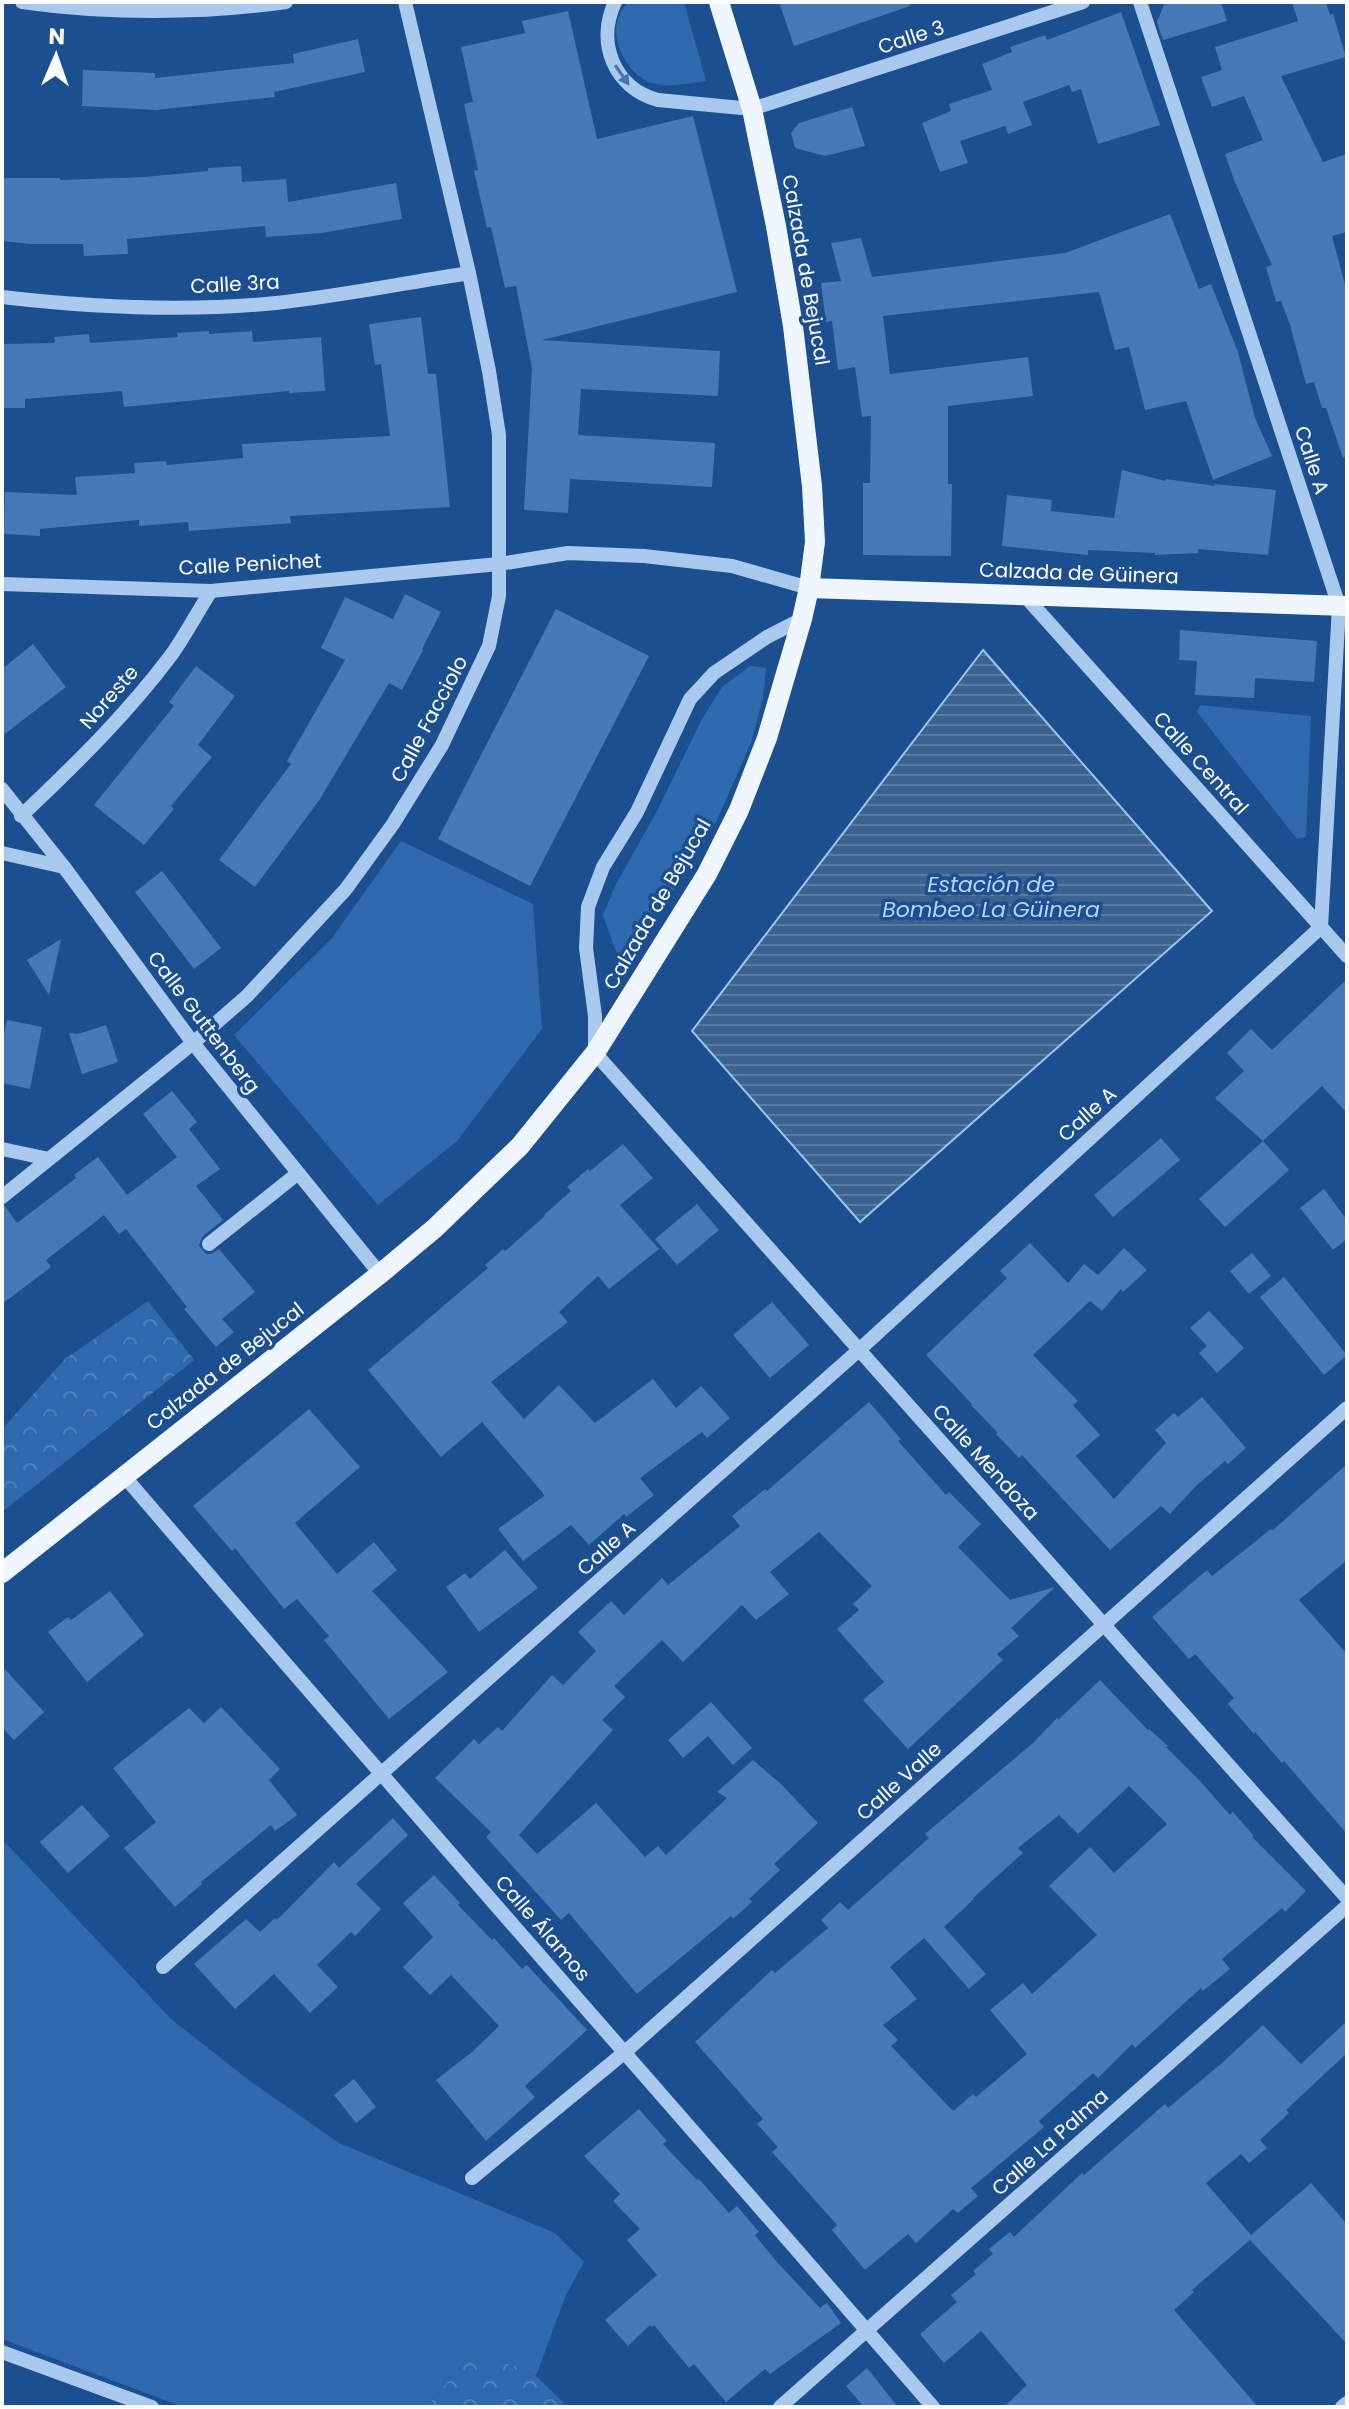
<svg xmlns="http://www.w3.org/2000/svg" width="1349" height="2409" viewBox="0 0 1349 2409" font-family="Poppins,sans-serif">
  <defs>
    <pattern id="forest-crowns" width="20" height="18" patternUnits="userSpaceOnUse" patternTransform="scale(2)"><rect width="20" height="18" fill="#2e69ad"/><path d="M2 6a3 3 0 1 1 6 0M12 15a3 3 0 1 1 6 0" fill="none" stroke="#4d80b9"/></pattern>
    <pattern id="water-rules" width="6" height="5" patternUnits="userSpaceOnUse" patternTransform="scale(2)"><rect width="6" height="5" fill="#3c6290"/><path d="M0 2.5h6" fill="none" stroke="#597aa1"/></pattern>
  </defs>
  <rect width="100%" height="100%" fill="#1b4f8f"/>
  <g fill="#2e69ad">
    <path d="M629,2H684L706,81C688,83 666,89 649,82C621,69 603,25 629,2Z"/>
    <polygon points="750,666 766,668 763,698 751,743 718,818 686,873 621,966 603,915 616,884 656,813 702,719 722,687"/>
    <polygon points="1200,705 1311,716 1306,837 1297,839 1197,712"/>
    <polygon points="401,841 533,904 542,1029 457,1141 378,1205 234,1035 332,938"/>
    <polygon points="2,1839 171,2019 250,2081 339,2143 555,2233 584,2262 566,2295 536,2376 475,2349 427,2407 183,2407 2,2339"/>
  </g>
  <g fill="url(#forest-crowns)">
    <polygon points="148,1301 194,1360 2,1512 2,1429 65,1359"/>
    <polygon points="475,2349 536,2376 568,2407 427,2407"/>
  </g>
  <polygon fill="url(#water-rules)" stroke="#9cc4f0" stroke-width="2" points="983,650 1212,911 860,1222 692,1031"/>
  <g fill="#4478b7" fill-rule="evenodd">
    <polygon points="779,2 909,2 910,6 794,46"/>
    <polygon points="1165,2 1221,2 1227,21 1163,40 1157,22"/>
    <polygon points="1292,2 1326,2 1330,15 1333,14 1346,57 1281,76 1323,162 1347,154 1347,232 1332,236 1347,292 1347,457 1343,458 1326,408 1322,408 1314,382 1306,384 1290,325 1281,301 1276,302 1266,267 1272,265 1234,180 1225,154 1263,140 1244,96 1212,107 1201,77 1222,70 1215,47 1298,21"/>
    <polygon points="568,11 597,139 693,116 737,292 542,340 720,351 718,396 581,389 578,435 715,443 712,487 570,479 568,513 524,510 532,368 516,286 505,288 491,227 487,228 474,171 478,170 464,104 473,102 461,47 525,33 522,21"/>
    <polygon points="1121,12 1160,125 1098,144 1081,89 1072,92 1069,85 1023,102 1032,125 1008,134 1005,126 960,141 968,163 940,172 922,123 951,111 949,104 992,90 982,64 1012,52 1010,47 1045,35 1047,40"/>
    <polygon points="358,39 365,72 274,92 275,97 156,110 82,106 83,70 155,73 155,78 294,63 293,54"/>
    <polygon points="852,107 865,146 825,156 795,148 791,133 799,123"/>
    <polygon points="241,166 242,182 286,179 288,202 396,183 402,219 322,233 266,237 265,226 127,239 128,254 84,256 83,244 32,244 2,241 2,178 60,178 60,180 145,177 208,171 208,168"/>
    <polygon points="1170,214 1199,289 1211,284 1238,352 1255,418 1272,456 1213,480 1186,401 1145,410 1129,347 1115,350 1099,292 883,316 890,374 1028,357 1033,396 948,406 948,484 952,484 951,556 863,555 863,483 870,483 871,416 862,417 855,367 838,370 832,321 826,322 821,283 841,281 831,243 861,238 872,277 1065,253"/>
    <polygon points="421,317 428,374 436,374 450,507 290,516 291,523 189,531 188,522 139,526 139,520 40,529 40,536 4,534 5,492 77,495 75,477 135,473 134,463 166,461 167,465 243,458 242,444 390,436 381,364 375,365 369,324"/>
    <polygon points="209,331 209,334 252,331 253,342 321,337 325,391 289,393 289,391 124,407 122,391 25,399 25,408 2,408 2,344 55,343 54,337 89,334 90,343 178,337 177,333"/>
    <polygon points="1122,470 1165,481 1166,479 1215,486 1214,484 1276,490 1268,555 1198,549 1198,553 1155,555 1155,553 1088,550 1088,555 1002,546 1007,495 1052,500 1051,511 1114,518"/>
    <polygon points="405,594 441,612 422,649 423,650 402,690 389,683 320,799 255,887 219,860 291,764 287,761 345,660 321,648 345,597 393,619"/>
    <polygon points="556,609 649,656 530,886 438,839"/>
    <polygon points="1180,630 1317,641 1314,682 1255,678 1254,698 1195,695 1197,661 1179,660"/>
    <polygon points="33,644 66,687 2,736 2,669"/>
    <polygon points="196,666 235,696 198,745 212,757 171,806 174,809 144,845 94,805 174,706 169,702"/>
    <polygon points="162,871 221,948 194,969 135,892"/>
    <polygon points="61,939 49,995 27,960"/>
    <polygon points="1347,979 1347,1113 1322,1086 1263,1141 1215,1098 1244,1071 1227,1053 1251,1029 1272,1050"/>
    <polygon points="7,1020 42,1027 30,1089 2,1083 2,1044"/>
    <polygon points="106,1025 118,1062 82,1074 69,1033 78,1034"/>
    <polygon points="172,1091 197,1122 189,1129 220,1169 196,1186 223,1220 202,1237 199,1246 206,1254 211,1254 219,1249 255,1292 222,1319 234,1332 216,1347 184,1309 187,1307 126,1229 119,1234 104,1215 46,1260 51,1267 2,1304 2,1207 5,1206 17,1223 76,1178 74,1175 98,1157 127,1195 177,1157 143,1114"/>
    <polygon points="1161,1138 1180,1160 1113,1217 1094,1195"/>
    <polygon points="1263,1141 1289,1170 1225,1227 1199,1199"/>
    <polygon points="623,1144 653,1178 620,1205 659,1249 609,1289 598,1276 559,1312 568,1322 491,1382 524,1419 559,1385 595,1423 653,1379 676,1408 701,1386 730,1418 707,1438 702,1432 640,1478 654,1495 626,1517 624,1514 589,1545 571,1525 523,1561 498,1529 544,1496 542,1492 482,1422 441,1457 368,1370 488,1268 485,1265 503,1249 505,1251 545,1216 544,1215 571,1191 567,1187 588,1169 590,1171"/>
    <polygon points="1324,1189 1347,1220 1347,1239 1333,1250 1300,1208"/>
    <polygon points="697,1204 719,1230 677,1265 655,1239"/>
    <polygon points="1030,1243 1068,1283 1084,1264 1098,1275 1124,1248 1147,1270 1123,1292 1121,1289 1102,1311 1090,1301 1033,1355 1078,1401 1073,1405 1100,1435 1076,1456 1114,1499 1166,1443 1155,1430 1174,1413 1178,1417 1202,1397 1246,1448 1228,1464 1225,1461 1196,1486 1170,1514 1161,1506 1110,1550 1022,1455 1019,1458 996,1434 998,1433 971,1405 972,1404 926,1355 1007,1278 1000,1271"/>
    <polygon points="1252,1253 1271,1276 1249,1294 1230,1271"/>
    <polygon points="1284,1277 1347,1355 1324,1375 1260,1297"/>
    <polygon points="772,1302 809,1345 770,1378 733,1335"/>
    <polygon points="1209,1311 1244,1348 1217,1373 1199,1353 1207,1346 1190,1328"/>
    <polygon points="869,1402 901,1439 898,1441 946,1495 949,1492 981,1524 958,1547 1010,1600 1055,1587 1011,1628 1019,1636 997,1654 1003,1660 908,1749 863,1700 884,1682 837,1629 859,1610 853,1604 872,1586 819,1532 770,1572 789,1594 756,1620 742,1605 683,1662 662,1640 614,1686 625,1697 602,1720 613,1730 519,1835 537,1854 596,1803 645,1857 658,1846 666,1855 727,1798 717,1792 753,1760 781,1784 818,1823 774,1864 780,1870 749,1899 752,1902 733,1919 731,1916 637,1994 569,1913 561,1920 486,1837 491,1832 435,1778 474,1739 479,1744 498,1727 502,1731 552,1675 563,1685 596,1651 578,1632 611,1601 624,1615 662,1578 668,1585 740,1526 732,1516 765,1489 767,1491"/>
    <polygon points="309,1409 360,1467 295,1523 337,1574 374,1542 397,1570 372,1591 448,1672 389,1719 324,1640 329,1636 297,1599 284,1609 235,1548 232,1551 193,1506"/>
    <polygon points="1347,1464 1347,1560 1299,1600 1347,1654 1347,1834 1284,1761 1282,1763 1255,1732 1254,1734 1228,1704 1234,1698 1195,1654 1189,1659 1152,1617 1207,1570 1212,1576 1271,1529 1273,1530"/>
    <polygon points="505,1550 538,1588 479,1632 446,1587 465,1573 470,1579"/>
    <polygon points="110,1591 144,1635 87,1682 48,1632 68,1617 71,1620"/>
    <polygon points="2,1666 44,1712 14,1740 2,1727"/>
    <path d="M1100,1680L1148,1730L1149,1729L1168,1746L1166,1747L1200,1781L1230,1815L1233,1812L1254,1836L1252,1837L1306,1891L1285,1912L1282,1908L1222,1959L1230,1969L1203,1991L1201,1988L1135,2048L1132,2044L1098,2078L1093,2073L1039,2121L1044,2127L971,2188L978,2196L958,2213L953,2209L916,2243L908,2234L865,2270L832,2230L837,2225L772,2152L778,2147L757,2124L763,2119L695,2042L772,1970L775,1973L828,1928L821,1920L840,1902L848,1910L929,1838L925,1834L1033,1743L1057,1718L1058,1720ZM1129,1786L1167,1824L1114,1873L1090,1847L1049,1886L1097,1935L1032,1994L1023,1983L990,2010L1027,2054L976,2097L973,2094L953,2111L891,2046L898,2040L883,2025L917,1999L890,1967L924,1938L969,1989L986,1974L944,1927L974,1899L973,1898L1023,1853L1018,1848L1059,1815L1078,1834Z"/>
    <polygon points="711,1702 752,1748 733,1765 708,1736 683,1758 668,1740"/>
    <polygon points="221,1707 280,1769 269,1780 297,1815 275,1831 271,1825 201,1882 202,1884 175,1907 124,1848 156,1822 113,1768 189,1708 204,1723"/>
    <polygon points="82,1805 110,1836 68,1873 40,1842"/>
    <polygon points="393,1818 408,1835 356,1884 381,1909 355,1936 351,1932 317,1965 338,1987 310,2013 274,1974 235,2009 194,1964 246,1919 260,1932 275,1918 277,1920 334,1862 339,1868"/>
    <polygon points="434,1875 460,1903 458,1905 492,1940 494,1938 522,1969 527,1965 587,2030 525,2086 535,2097 486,2141 436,2080 472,2052 499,2026 451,1975 430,1995 403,1967 433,1937 403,1903"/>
    <polygon points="1347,2021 1347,2053 1286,2110 1289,2113 1260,2140 1267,2148 1249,2163 1241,2154 1206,2183 1251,2235 1311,2183 1347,2224 1347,2344 1250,2240 1192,2290 1194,2292 1174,2310 1258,2407 1004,2407 1027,2385 981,2331 944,2363 920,2334 957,2302 951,2295 976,2274 973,2271 993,2254 989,2249 1010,2232 1014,2237 1082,2173 1084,2175 1165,2104 1168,2108 1222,2063 1263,2025 1301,2064"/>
    <polygon points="354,2079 376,2107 356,2123 334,2095"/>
    <polygon points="639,2109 667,2141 663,2144 697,2180 699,2179 729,2213 737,2206 759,2232 755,2235 776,2261 820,2308 827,2303 841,2323 770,2374 765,2369 726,2402 694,2364 689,2368 654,2325 652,2327 650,2325 628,2346 605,2320 657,2275 627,2240 640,2229 613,2201 620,2194 584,2156"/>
    <polygon points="867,2368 882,2387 898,2407 864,2407 846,2386"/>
  </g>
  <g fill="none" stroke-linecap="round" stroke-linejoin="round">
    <g stroke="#a9c9ee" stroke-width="14">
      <path d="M22,2C106,14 203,14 286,2"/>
      <path d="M615,2C596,43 614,88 658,100L752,109L1083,2"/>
      <path d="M2,297C89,307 189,312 276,303C341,296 405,283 469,273"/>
      <polyline points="2,584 211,591 499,564 568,553 644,556 732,566 809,588"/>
      <polyline points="1025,596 1347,956"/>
      <polyline points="802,619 767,637 714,673 690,699 637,812 603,867 588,907 586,948 595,1016 595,1053 1347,1898"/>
      <polyline points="2,789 64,867 193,1043 380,1274"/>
      <path d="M21,816C75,765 128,713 172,654C186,634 198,611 211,591"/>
      <polyline points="2,853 64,867"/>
      <polyline points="2,1149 49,1159"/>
      <polyline points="2,1197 193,1043 247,996 346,889 393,824 442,745 489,646 499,596 499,435 489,371 469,273 405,2"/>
      <polyline points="209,1244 297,1174"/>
      <path d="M124,1476C391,1788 664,2096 933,2407"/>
      <polyline points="163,1967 859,1350 1321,927 1339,606 1140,2"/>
      <polyline points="472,2178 625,2052 1347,1408"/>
      <polyline points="2,2352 152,2407"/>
      <polyline points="780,2407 1347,1906"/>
      <polyline points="1342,2407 1347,2403"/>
    </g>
    <g stroke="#f0f6ff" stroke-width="20">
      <polyline points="809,588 1347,606"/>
      <polyline points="2,1573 380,1274 435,1228 520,1146 595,1053 707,874 739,810 767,738 802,619 809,588 815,542 812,486 793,326 776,226 752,109 719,2"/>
    </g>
  </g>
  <defs><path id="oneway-solid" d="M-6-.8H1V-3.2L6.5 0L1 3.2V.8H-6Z" transform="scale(2)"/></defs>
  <use fill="#4674ac" href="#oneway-solid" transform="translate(622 75) rotate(55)"/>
  <g text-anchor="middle" stroke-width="7" stroke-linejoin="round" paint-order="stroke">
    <g font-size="20" fill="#fff" stroke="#1b4f8f">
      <text transform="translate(911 37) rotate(-18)" y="7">Calle 3</text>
      <text transform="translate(806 270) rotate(80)" y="7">Calzada de Bejucal</text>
      <text transform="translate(235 284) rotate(-3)" y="7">Calle 3ra</text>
      <text transform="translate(1312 460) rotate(72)" y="7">Calle A</text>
      <text transform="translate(250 564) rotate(-3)" y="7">Calle Penichet</text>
      <text transform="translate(1079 573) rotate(2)" y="7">Calzada de Güinera</text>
      <text transform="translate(109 697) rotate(-49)" y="7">Noreste</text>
      <text transform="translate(429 719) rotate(-62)" y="7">Calle Facciolo</text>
      <text transform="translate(1201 763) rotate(48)" y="7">Calle Central</text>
      <text transform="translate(657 904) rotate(-60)" y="7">Calzada de Bejucal</text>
      <text transform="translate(204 1022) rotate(53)" y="7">Calle Guttenberg</text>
      <text transform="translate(1087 1114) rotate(-42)" y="7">Calle A</text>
      <text transform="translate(225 1366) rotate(-38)" y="7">Calzada de Bejucal</text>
      <text transform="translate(986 1462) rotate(48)" y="7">Calle Mendoza</text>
      <text transform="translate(606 1548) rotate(-42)" y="7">Calle A</text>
      <text transform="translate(899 1781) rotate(-42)" y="7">Calle Valle</text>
      <text transform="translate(543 1928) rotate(49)" y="7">Calle Álamos</text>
      <text transform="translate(1050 2142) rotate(-42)" y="7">Calle La Palma</text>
    </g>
    <g font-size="22" font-style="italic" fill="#b5d3f5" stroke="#1b4f8f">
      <text x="991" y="892">Estación de<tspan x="991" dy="25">Bombeo La Güinera</tspan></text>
    </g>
  </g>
  <rect width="1349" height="2409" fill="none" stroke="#ffffff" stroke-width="8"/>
  <g transform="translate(56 56) rotate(2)" stroke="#1b4f8f" stroke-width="6" paint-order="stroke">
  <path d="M0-6L14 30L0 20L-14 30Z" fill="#ffffff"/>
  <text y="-12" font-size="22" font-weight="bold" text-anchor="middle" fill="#ffffff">N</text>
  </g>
</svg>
